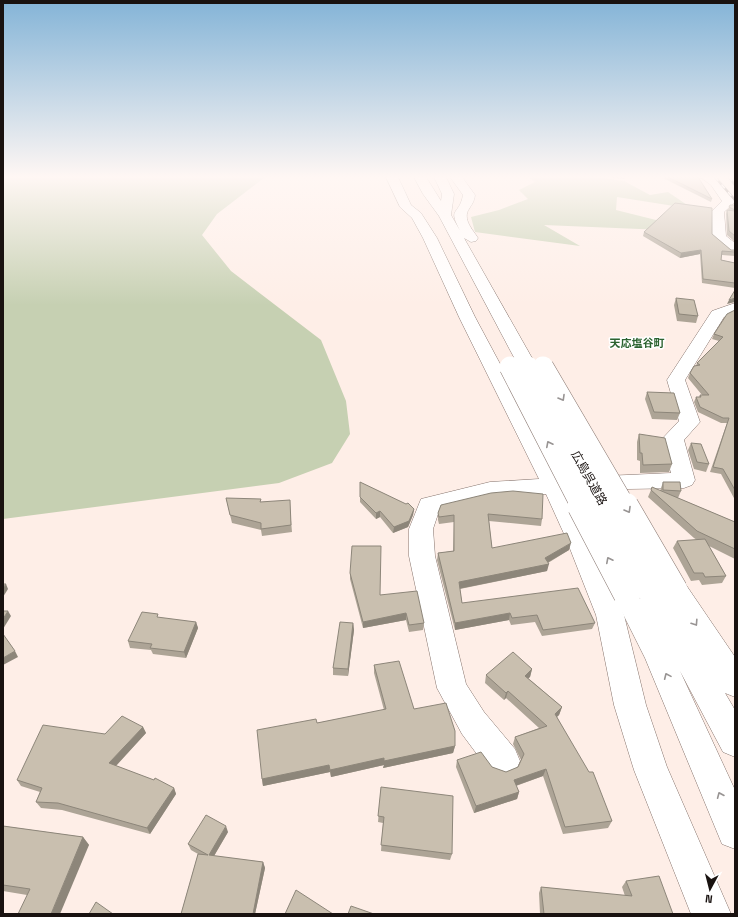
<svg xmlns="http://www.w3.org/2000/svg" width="738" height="917" viewBox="0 0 738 917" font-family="'Space Grotesk','Noto Sans JP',sans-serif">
  <rect width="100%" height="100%" fill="#feeee7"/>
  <g fill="#c6d0b2">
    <polygon points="3,177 265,177 217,214 202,235 231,271 321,340 346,401 350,434 332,463 279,483 3,519"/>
    <polygon points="529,177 594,177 624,181 650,195 668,192 693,209 617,197 616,210 672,224 664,230 544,225 580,246 475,232 471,217 499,210 528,199 519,190 535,182"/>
  </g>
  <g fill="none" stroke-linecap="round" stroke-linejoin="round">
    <defs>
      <g id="minor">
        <polygon points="386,177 398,177 411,205 421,213 437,238 475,317 561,478 671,473 662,439 679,421 667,380 712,311 735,303 735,313 724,317 685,380 700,422 684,440 695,480 692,485 684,488 628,489 568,493 591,536 624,615 646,705 667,767 731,914 691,914 634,770 614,705 596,615 565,536 546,494 490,498 439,511 433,529 435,556 466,684 484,712 515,749 520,761 515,773 503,778 491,773 462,734 437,688 409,556 409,529 421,499 490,482 539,479 459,317 423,238 412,218 400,207"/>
        <polygon points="700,177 713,177 719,181 735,202 724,212 726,236 735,243 735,254 730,253 712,237 712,211 722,201 711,185"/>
      </g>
      <g id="highway">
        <path d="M414,177H426L441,201L442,194L434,177H446L454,194L451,215L462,234C446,206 459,217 463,195L450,177H462L475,195C474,202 472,204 469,209C462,219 473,230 478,238L476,241L471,242L464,238L536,365L533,369L527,371L521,369L518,365L439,216L423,194Z"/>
        <polygon points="674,579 684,582 735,657 735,697 725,693 735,710 735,757 723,752 680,671 735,790 735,849 722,844 645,658 613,594 617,586 627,583 637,586 639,591 642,584 652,581 663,586 664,582"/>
      </g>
    </defs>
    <use href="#minor" stroke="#86746d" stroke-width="1"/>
    <use href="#highway" stroke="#86746d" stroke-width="1"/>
    <use href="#minor" fill="#fff" fill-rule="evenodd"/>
    <use href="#highway" fill="#fff" fill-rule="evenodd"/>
    <defs>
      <g id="rail">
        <polyline points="715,177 735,200"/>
        <polyline points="729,177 735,185"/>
      </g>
    </defs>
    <use href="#rail" stroke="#483f3c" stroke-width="2.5"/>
    <use href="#rail" stroke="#fff" stroke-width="1.5" stroke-dasharray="5" stroke-linecap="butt"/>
    <defs>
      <g id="highway-bridge-far2">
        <polyline points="527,365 529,368"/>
        <polyline points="542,365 544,368"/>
        <polyline points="509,366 510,368"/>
      </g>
      <g id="highway-bridge-far1">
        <polyline points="510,367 582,507"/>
        <polyline points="528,367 605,507"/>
        <polyline points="543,367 625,507"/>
      </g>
      <g id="highway-bridge">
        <polyline points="581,506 627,594"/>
        <polyline points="605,506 652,592"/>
        <polyline points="625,506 674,590"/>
      </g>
    </defs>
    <use href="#highway-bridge-far2" stroke="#86746d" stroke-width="17" stroke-linecap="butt"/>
    <use href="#highway-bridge-far1" stroke="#86746d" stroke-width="22" stroke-linecap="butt"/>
    <use href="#highway-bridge" stroke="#86746d" stroke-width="28" stroke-linecap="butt"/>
    <use href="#highway-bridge-far2" stroke="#fff" stroke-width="16"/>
    <use href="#highway-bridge-far1" stroke="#fff" stroke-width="21"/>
    <use href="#highway-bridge" stroke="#fff" stroke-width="27"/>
  </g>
  <g fill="#ada496">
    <polygon points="608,177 626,177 624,179"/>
    <polygon points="661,177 699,177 699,178 712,199 711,202"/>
    <polygon points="735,205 735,242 727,235 726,214 727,210 728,210 729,207"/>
    <polygon points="644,232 712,234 731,250 735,250 735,256 722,255 721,260 735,263 735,288 702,283 700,254 680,258 643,236"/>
    <polygon points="676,298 698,316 696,323 677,321 674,305"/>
    <polygon points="735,310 735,500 721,474 710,472 727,423 721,423 698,412 694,402 696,397 699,397 700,395 702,395 688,378 690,373 696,366 697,363 719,341 712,339 714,334"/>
    <polygon points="647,392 680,413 677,420 652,419 645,399"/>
    <polygon points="639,434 672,464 669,472 640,473 640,461 637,460 637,442"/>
    <polygon points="691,443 709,464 706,472 694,469 688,450"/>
    <polygon points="360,482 414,509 413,515 408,527 393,533 380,517 376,519 360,502"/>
    <polygon points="663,482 681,491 678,498 735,522 735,559 709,546 726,576 722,583 702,585 699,580 691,581 673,548 677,541 697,540 694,538 648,497 651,490 660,491"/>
    <polygon points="226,498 261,502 290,508 292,532 262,536 261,530 232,523"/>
    <polygon points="441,505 542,519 541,526 489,521 492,548 569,550 548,563 547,571 460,589 462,603 595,623 592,629 542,636 535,622 511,625 509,620 455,630 437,560 438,553 453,551 454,522 439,524 438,520 438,513"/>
    <polygon points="350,573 380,595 424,623 423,630 409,632 406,620 363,628 350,579"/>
    <polygon points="159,618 196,622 198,628 186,658 153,654 151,650 130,648 128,641"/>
    <polygon points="353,623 354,630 348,676 333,675 333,668"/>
    <polygon points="374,665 414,709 455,746 453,753 383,768 384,765 331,777 330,772 263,786 262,779 317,723 384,710 374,673"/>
    <polygon points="532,669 530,677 528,678 562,707 559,715 557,717 612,821 608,828 563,834 543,776 516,786 519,792 517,799 474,813 456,767 457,760 492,767 506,772 518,767 521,760 513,744 515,737 539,728 506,698 504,700 485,683 486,675"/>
    <polygon points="143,727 146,733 116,766 174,788 176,794 150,834 62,810 41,808 36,802 40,792 21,786 17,780 105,734"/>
    <polygon points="381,787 452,854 450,860 381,851 383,823 378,822"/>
    <polygon points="3,826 83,837 89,845 27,895 3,891"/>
    <polygon points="228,832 214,856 263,862 265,868 255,914 181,914 198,854 191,850 188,844"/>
    <polygon points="626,881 673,914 540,914 539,893 541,887 625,896 622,887"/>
  </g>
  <g fill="#8d867a">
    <polygon points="701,250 700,254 680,258 681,253"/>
    <polygon points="735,298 735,302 727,304 729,300"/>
    <polygon points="414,509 413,515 408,527 393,533 394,527"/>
    <polygon points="380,511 380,517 376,519 376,513"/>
    <polygon points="571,543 569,550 545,564 549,564 547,571 458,589 459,582 545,558"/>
    <polygon points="6,584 8,589 3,597 3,588"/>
    <polygon points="8,611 11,616 3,629 3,619"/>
    <polygon points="406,613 406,620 363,628 363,622"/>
    <polygon points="510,613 509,620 455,630 455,623"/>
    <polygon points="196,622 198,628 186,658 184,652"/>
    <polygon points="353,623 354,630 348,676 348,669"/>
    <polygon points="15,651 18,657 3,665 3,658"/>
    <polygon points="532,669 530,677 523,683 525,676"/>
    <polygon points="508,691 506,698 504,700 506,693"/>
    <polygon points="562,707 559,715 552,721 555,714"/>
    <polygon points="143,727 146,733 112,770 109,763"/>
    <polygon points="455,746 453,753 383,768 384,765 331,777 330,770 384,758"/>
    <polygon points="329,765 330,772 263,786 262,779"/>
    <polygon points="546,769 543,776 512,787 514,780"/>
    <polygon points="174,788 176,794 150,834 147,828"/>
    <polygon points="519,792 517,799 474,813 476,806"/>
    <polygon points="226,826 228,832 211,861 209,855"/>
    <polygon points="83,837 89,845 60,914 51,914"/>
    <polygon points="263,862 265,868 255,914 253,914"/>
  </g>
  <g fill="#c9bfaf" stroke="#8d867a">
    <polygon points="668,177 698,177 712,199"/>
    <polygon points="675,203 712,208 712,234 731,250 735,250 735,252 722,251 721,260 735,263 735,283 703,279 701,250 681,253 644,232"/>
    <polygon points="730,205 735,205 735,210 729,207"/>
    <polygon points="727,210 735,211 735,236 729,231"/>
    <polygon points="735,290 735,298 729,300"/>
    <polygon points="676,298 694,300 698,316 679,314"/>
    <polygon points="735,310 735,490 723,469 713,467 729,418 723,418 700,407 696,397 701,397 700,395 709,395 690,373 694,366 700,365 697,363 723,337 714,334 727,314"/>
    <polygon points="647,392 674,393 680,413 654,412"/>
    <polygon points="639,434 665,438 672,464 643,465 642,453 640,453"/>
    <polygon points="691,443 701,444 709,464 697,462"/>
    <polygon points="360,482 406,504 408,503 414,509 409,521 394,527 380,511 376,513 360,497"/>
    <polygon points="663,482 680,482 681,491 663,490"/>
    <polygon points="652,487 735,522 735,549 697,531 651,490"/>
    <polygon points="513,491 543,494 542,519 488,514 492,548 567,533 571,543 545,558 549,564 459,582 462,603 578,588 595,623 543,630 537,615 512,618 510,613 455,623 438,553 454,551 454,515 439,517 438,513 441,505 491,493"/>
    <polygon points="226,498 261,499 260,502 290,500 291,525 261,529 261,523 230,515"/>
    <polygon points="705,539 726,576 705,577 703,573 694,573 677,541"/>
    <polygon points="352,546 381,546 380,595 417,591 424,623 409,625 406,613 363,622 350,573"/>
    <polygon points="3,584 6,584 3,588"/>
    <polygon points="3,611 8,611 3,619"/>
    <polygon points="142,612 158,614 157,617 196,622 184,652 150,648 152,644 128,641"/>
    <polygon points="340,622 353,623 348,669 333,668"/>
    <polygon points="3,634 15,651 3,658"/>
    <polygon points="513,652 532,669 525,676 562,707 555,714 589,772 593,772 612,821 565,827 546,769 514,780 519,792 476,806 457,760 481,752 492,767 506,772 518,767 524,754 515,737 547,726 508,691 506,693 486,675"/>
    <polygon points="399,661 414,709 446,703 455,731 455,746 384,761 384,758 330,770 329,765 262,779 257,730 316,719 317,723 386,709 374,665"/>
    <polygon points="122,716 143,727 109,763 154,780 155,778 174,788 147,828 58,803 36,802 42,788 17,780 43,725 105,734"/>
    <polygon points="381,787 453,796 452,854 381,845 384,817 378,816"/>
    <polygon points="206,815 226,826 209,855 263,862 253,914 181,914 198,854 208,855 188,844"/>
    <polygon points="3,826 83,837 51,914 18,914 30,889 3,885"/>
    <polygon points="659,876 673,914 544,914 541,887 632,896 626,881"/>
    <polygon points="296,890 333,914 285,914"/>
    <polygon points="96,902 113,914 89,914"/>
    <polygon points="351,906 374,914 348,914"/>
  </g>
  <defs><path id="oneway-chevron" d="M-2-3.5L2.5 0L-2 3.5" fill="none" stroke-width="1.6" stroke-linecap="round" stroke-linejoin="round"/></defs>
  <g stroke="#989493">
    <use href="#oneway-chevron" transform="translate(562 398) rotate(60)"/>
    <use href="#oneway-chevron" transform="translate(549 444) rotate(-117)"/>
    <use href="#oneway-chevron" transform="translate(628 510) rotate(60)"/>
    <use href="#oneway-chevron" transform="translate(609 560) rotate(-117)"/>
    <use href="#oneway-chevron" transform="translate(695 623) rotate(57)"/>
    <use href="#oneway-chevron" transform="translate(667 676) rotate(-114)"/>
    <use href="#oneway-chevron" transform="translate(720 795) rotate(-113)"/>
  </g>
  <linearGradient id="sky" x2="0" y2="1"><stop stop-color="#84b4d7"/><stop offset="0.58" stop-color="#fff7f4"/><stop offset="1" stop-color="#fff7f4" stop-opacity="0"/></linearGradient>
  <rect width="738" height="305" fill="url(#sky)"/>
  <g text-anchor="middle" stroke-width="3" stroke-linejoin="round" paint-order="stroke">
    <g font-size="11" font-weight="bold" fill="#2b6330" stroke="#fff">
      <text x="637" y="347">天応塩谷町</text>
    </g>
    <g font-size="12" fill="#191210" stroke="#fff">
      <text transform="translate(589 478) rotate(61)" y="4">広島呉道路</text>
    </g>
  </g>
  <rect width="738" height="917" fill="none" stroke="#191210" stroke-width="8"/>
  <g transform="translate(710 889) rotate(187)" stroke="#ffffff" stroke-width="3" paint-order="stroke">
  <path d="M0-3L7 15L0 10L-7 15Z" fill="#191210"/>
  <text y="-6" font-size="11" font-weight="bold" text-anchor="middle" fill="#191210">N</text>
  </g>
</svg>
